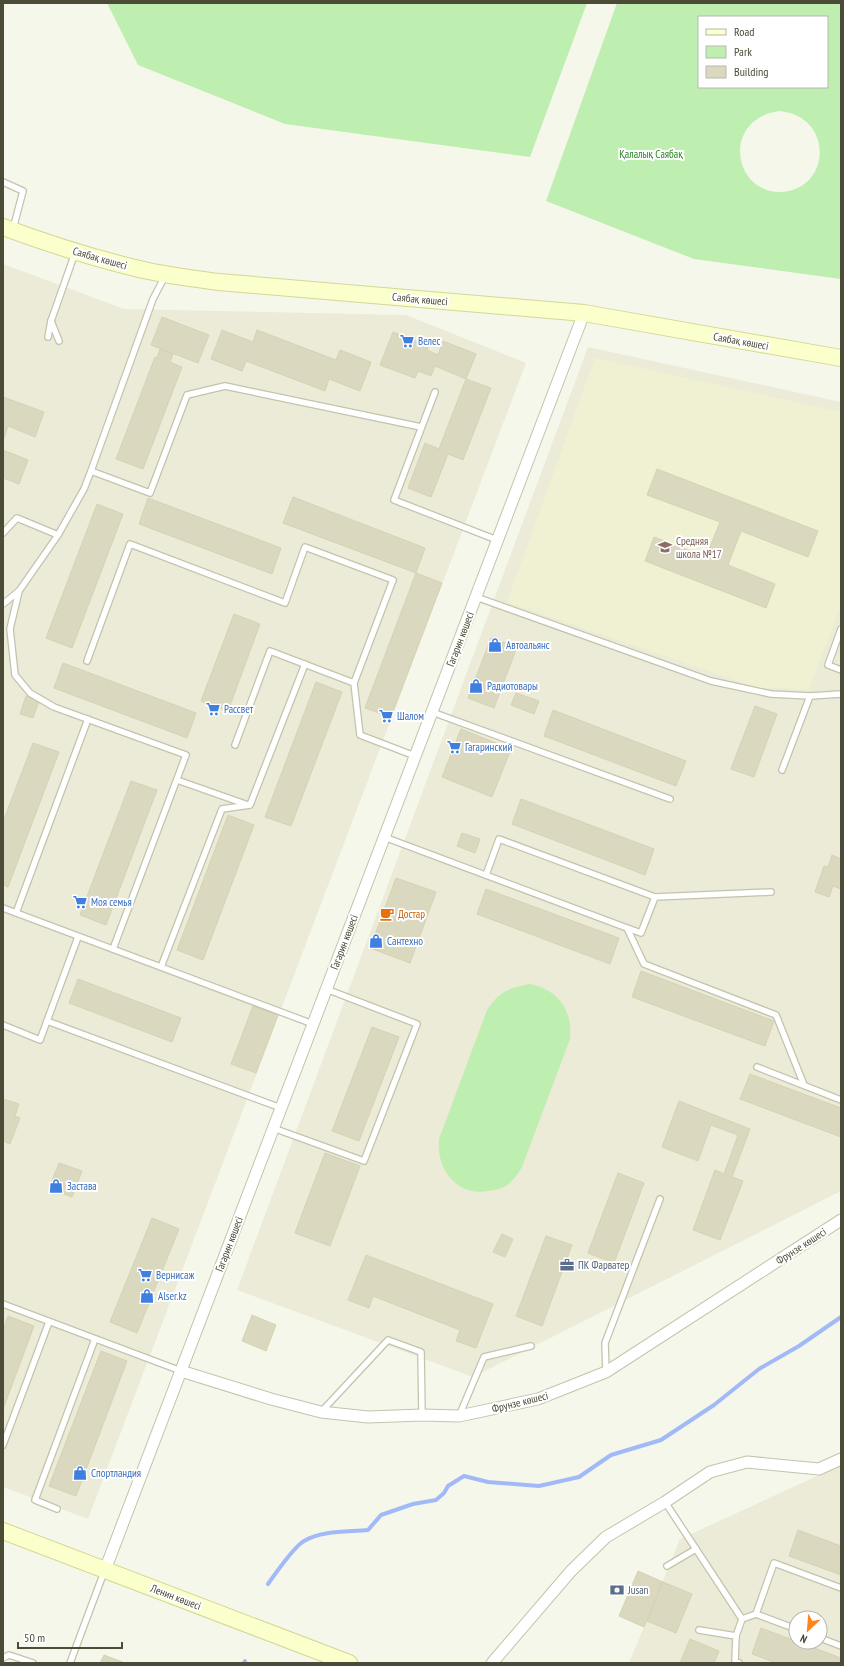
<svg xmlns="http://www.w3.org/2000/svg" width="844" height="1666" viewBox="0 0 844 1666" font-family="'PT Sans Narrow',sans-serif">
  <rect width="100%" height="100%" fill="#f6f7eb"/>
  <g fill="#ebebd8" fill-rule="evenodd">
    <polygon points="3,264 124,309 406,315 526,363 88,1519 3,1487"/>
    <polygon points="588,347 841,402 841,1191 473,1377 237,1290"/>
    <path d="M841,1465V1663H629L680,1539ZM796,1618H820V1642H796Z"/>
  </g>
  <polygon fill="#f0f1d3" points="595,358 841,412 841,605 809,689 758,688 507,602"/>
  <g fill="#beeeb0" fill-rule="evenodd">
    <polygon points="107,3 587,3 530,157 285,124 138,65"/>
    <path d="M617,3H841V279L694,259L546,201ZM699,17H827V87H699ZM779,111C835,116 831,190 781,192C733,193 721,120 779,111Z"/>
    <path d="M529,984C558,989 573,1010 570,1039L522,1167C518,1174 513,1181 506,1186C501,1189 494,1190 488,1191C456,1197 436,1168 439,1139L487,1010C500,991 507,989 529,984Z"/>
  </g>
  <g fill="none" stroke-linecap="round" stroke-linejoin="round">
    <g stroke="#a2b9f8" stroke-width="4">
      <path d="M268,1584C275,1574 295,1546 304,1541C322,1530 348,1532 368,1530L381,1515L413,1504L436,1500L444,1493L448,1486L464,1476L488,1482L539,1486L579,1477L611,1455L661,1440L714,1405L759,1369L799,1346L841,1317"/>
      <polyline points="244,1663 245,1661"/>
    </g>
  </g>
  <g fill="#dad8be" stroke="#d5d3b1">
    <polygon points="162,317 209,335 198,363 151,345"/>
    <polygon points="222,330 253,342 257,330 336,360 340,350 371,362 360,391 329,379 325,391 246,361 242,371 211,359"/>
    <polygon points="393,332 429,346 427,350 438,355 443,341 476,354 466,379 435,366 431,376 418,371 415,378 380,365"/>
    <polygon points="160,349 173,354 170,362 182,367 143,469 116,459 155,357 157,358"/>
    <polygon points="466,379 491,388 463,460 448,454 431,497 408,488 425,443 439,449"/>
    <polygon points="3,397 44,412 35,437 8,426 3,441"/>
    <polygon points="3,450 28,460 19,484 3,478"/>
    <polygon points="657,469 818,531 808,557 741,531 728,565 775,584 766,608 645,561 654,537 706,557 720,522 647,495"/>
    <polygon points="293,497 425,548 416,573 283,523"/>
    <polygon points="148,498 281,548 272,574 139,524"/>
    <polygon points="97,504 123,514 72,648 46,638"/>
    <polygon points="416,573 442,583 391,717 365,708"/>
    <polygon points="234,614 260,624 228,711 201,701"/>
    <polygon points="491,638 517,647 494,708 468,698"/>
    <polygon points="63,663 196,713 187,738 54,688"/>
    <polygon points="316,682 342,692 291,826 265,817"/>
    <polygon points="516,693 539,701 534,714 511,705"/>
    <polygon points="26,696 39,701 33,718 20,714"/>
    <polygon points="755,706 777,714 754,777 731,769"/>
    <polygon points="553,710 686,761 676,786 544,736"/>
    <polygon points="461,729 511,749 492,797 442,777"/>
    <polygon points="33,743 59,752 8,887 3,885 3,822"/>
    <polygon points="131,781 157,790 106,925 80,915"/>
    <polygon points="521,799 654,849 645,875 512,824"/>
    <polygon points="228,815 254,825 203,960 177,950"/>
    <polygon points="462,833 480,839 475,853 457,846"/>
    <polygon points="832,855 841,859 841,889 833,886 829,897 815,892 824,866 828,867"/>
    <polygon points="396,878 436,892 410,963 370,948"/>
    <polygon points="486,889 619,938 610,964 477,914"/>
    <polygon points="641,971 774,1021 765,1046 632,997"/>
    <polygon points="78,979 181,1018 172,1042 69,1003"/>
    <polygon points="253,1006 278,1015 256,1073 231,1064"/>
    <polygon points="372,1027 399,1037 359,1141 332,1131"/>
    <polygon points="750,1074 841,1108 841,1137 740,1099"/>
    <polygon points="3,1099 19,1104 15,1116 20,1118 10,1144 3,1141"/>
    <polygon points="679,1101 750,1129 732,1177 743,1181 720,1240 693,1230 715,1170 724,1174 738,1135 711,1125 698,1161 662,1147"/>
    <polygon points="325,1153 360,1166 330,1246 295,1233"/>
    <polygon points="59,1163 82,1171 72,1197 49,1188"/>
    <polygon points="618,1173 644,1183 614,1263 588,1253"/>
    <polygon points="152,1218 179,1229 137,1333 110,1322"/>
    <polygon points="502,1234 513,1239 505,1257 493,1252"/>
    <polygon points="546,1236 572,1245 542,1326 516,1316"/>
    <polygon points="366,1255 493,1304 476,1348 456,1341 460,1330 373,1296 369,1308 348,1300"/>
    <polygon points="252,1315 276,1325 266,1351 242,1341"/>
    <polygon points="8,1316 34,1326 3,1409 3,1330"/>
    <polygon points="101,1351 127,1361 76,1496 49,1486"/>
    <polygon points="798,1530 841,1546 841,1575 789,1556"/>
    <polygon points="638,1571 663,1582 644,1627 619,1616"/>
    <polygon points="663,1582 692,1594 676,1633 647,1621"/>
    <polygon points="761,1628 841,1658 841,1663 776,1663 752,1654"/>
    <polygon points="690,1639 719,1651 714,1663 680,1663"/>
    <polygon points="104,1655 125,1663 100,1663"/>
  </g>
  <g fill="none" stroke-linecap="round" stroke-linejoin="round">
    <defs>
      <g id="lane">
        <polyline points="3,182 23,191 13,229"/>
        <polyline points="165,276 153,299 91,471 150,493 187,395 225,386 421,427"/>
        <polyline points="51,321 59,341"/>
        <polyline points="48,337 51,321 75,253"/>
        <polyline points="435,392 394,500 497,540"/>
        <polyline points="3,533 17,518 58,535 84,489 91,471"/>
        <polyline points="58,535 19,591 10,629 15,675 30,693 54,707 186,755 113,949"/>
        <polyline points="476,597 711,681 771,694 810,696 841,694"/>
        <polyline points="3,604 19,591"/>
        <polyline points="841,629 828,665 841,670"/>
        <polyline points="87,661 130,544 285,603 305,547 393,580 354,683 270,651 235,745"/>
        <polyline points="354,683 360,735 415,756"/>
        <polyline points="432,712 670,799"/>
        <polyline points="782,770 810,696"/>
        <polyline points="177,780 248,805"/>
        <polyline points="384,837 627,928 644,964 776,1015 804,1085"/>
        <polyline points="486,875 499,839 655,897 771,892"/>
        <polyline points="3,908 313,1024"/>
        <polyline points="16,913 88,719"/>
        <polyline points="627,928 641,933 655,897"/>
        <polyline points="161,967 222,809 250,805 305,664"/>
        <polyline points="47,1021 281,1108"/>
        <polyline points="3,1025 40,1040 78,937"/>
        <polyline points="757,1067 841,1100"/>
        <polyline points="273,1128 364,1161 417,1024 326,989"/>
        <polyline points="3,1304 181,1371"/>
        <polyline points="606,1372 605,1343 660,1199"/>
        <polyline points="322,1411 388,1340 421,1352 422,1415"/>
        <polyline points="459,1416 484,1357 531,1346"/>
        <polyline points="3,1445 49,1322"/>
        <polyline points="665,1502 742,1619 736,1636 735,1662 739,1663"/>
        <polyline points="57,1509 35,1500 95,1339"/>
        <polyline points="667,1566 696,1549"/>
        <polyline points="756,1614 774,1563 841,1588"/>
        <polyline points="742,1619 756,1614 796,1629"/>
        <polyline points="699,1630 736,1636"/>
        <polyline points="820,1638 841,1646"/>
        <polyline points="3,1658 9,1655 33,1663"/>
        <polyline points="70,1663 104,1572"/>
      </g>
      <g id="street">
        <polyline points="181,1371 271,1399 321,1412 368,1417 422,1415 459,1416 538,1399 606,1372 841,1220"/>
        <polyline points="105,1570 584,313"/>
        <polyline points="492,1663 571,1571 606,1537 665,1502 710,1472 747,1462 819,1469 841,1459"/>
      </g>
      <g id="secondary">
        <path d="M3,227C46,243 90,257 135,268C162,275 191,278 219,282L584,313L841,358"/>
        <polyline points="3,1531 349,1663"/>
      </g>
    </defs>
    <use href="#lane" stroke="#c4c3ac" stroke-width="8"/>
    <use href="#street" stroke="#c4c3ac" stroke-width="13"/>
    <use href="#secondary" stroke="#d4d794" stroke-width="18"/>
    <use href="#lane" stroke="#fff" stroke-width="5.5"/>
    <use href="#street" stroke="#fff" stroke-width="11"/>
    <use href="#secondary" stroke="#fbffcc" stroke-width="16"/>
  </g>
  <defs>
    <symbol id="supermarket-bare" viewBox="-9 -9 18 18"><path d="M-6-5.5h2.5l.6 2H6L4.5 2H-2.5L-4.4-4H-6ZM-1.5 3.2a1.3 1.3 0 1 0 .1 0ZM3 3.2a1.3 1.3 0 1 0 .1 0Z" fill="#3f7fe0" stroke="#fff" stroke-width="2.5" paint-order="stroke"/></symbol>
    <symbol id="school-bare" viewBox="-9 -9 18 18"><path d="M0-5L7-2L0 1L-7-2ZM-4 1L0 2.5L4 1V4Q0 6-4 4Z" fill="#8d6e63" stroke="#fff" stroke-width="2.5" paint-order="stroke"/></symbol>
    <symbol id="shop-bare" viewBox="-9 -9 18 18"><path d="M-5-2.5h2.3a2.7 3.5 0 0 1 5.4 0H5L5.5 6h-11ZM-1.5-2.5h3a1.5 2.3 0 0 0-3 0Z" fill="#3f7fe0" stroke="#fff" stroke-width="2.5" paint-order="stroke"/></symbol>
    <symbol id="cafe-bare" viewBox="-9 -9 18 18"><path d="M-5.5-4.5H6V0H3Q3 3.5 0 3.5H-2.5Q-5.5 3.5-5.5 0ZM3-3.2v2h1.7v-2ZM-6 4.5H4V6H-6Z" fill="#e8710a" stroke="#fff" stroke-width="2.5" paint-order="stroke"/></symbol>
    <symbol id="office-bare" viewBox="-9 -9 18 18"><path d="M-6-3h4V-5.5h4V-3h4V5H-6ZM-1-4.5V-3h2v-1.5ZM-6 0V1H6V0Z" fill="#5c6f8a" stroke="#fff" stroke-width="2.5" paint-order="stroke"/></symbol>
    <symbol id="bank-bare" viewBox="-9 -9 18 18"><path d="M-6-4H6V4H-6ZM0-2.3a2.3 2.3 0 1 0 0 4.6a2.3 2.3 0 1 0 0-4.6Z" fill="#5c6f8a" stroke="#fff" stroke-width="2.5" paint-order="stroke"/></symbol>
  </defs>
  <g fill-rule="evenodd">
    <use href="#supermarket-bare" x="397" y="331" width="20" height="20"/>
    <use href="#school-bare" x="655" y="537" width="20" height="20"/>
    <use href="#shop-bare" x="485" y="635" width="20" height="20"/>
    <use href="#shop-bare" x="466" y="676" width="20" height="20"/>
    <use href="#supermarket-bare" x="203" y="699" width="20" height="20"/>
    <use href="#supermarket-bare" x="376" y="706" width="20" height="20"/>
    <use href="#supermarket-bare" x="444" y="737" width="20" height="20"/>
    <use href="#supermarket-bare" x="70" y="892" width="20" height="20"/>
    <use href="#cafe-bare" x="377" y="904" width="20" height="20"/>
    <use href="#shop-bare" x="366" y="931" width="20" height="20"/>
    <use href="#shop-bare" x="46" y="1176" width="20" height="20"/>
    <use href="#office-bare" x="557" y="1255" width="20" height="20"/>
    <use href="#supermarket-bare" x="135" y="1265" width="20" height="20"/>
    <use href="#shop-bare" x="137" y="1286" width="20" height="20"/>
    <use href="#shop-bare" x="70" y="1463" width="20" height="20"/>
    <use href="#bank-bare" x="607" y="1580" width="20" height="20"/>
  </g>
  <g text-anchor="middle" stroke-width="4" stroke-linejoin="round" paint-order="stroke">
    <g font-size="11" fill="#288623" stroke="#fff">
      <text x="651" y="158">Қалалық Саябақ</text>
    </g>
    <g font-size="11" fill="#4c4b37" stroke="#fff">
      <text transform="translate(100 258) rotate(16)" y="4">Саябақ көшесі</text>
      <text transform="translate(420 299) rotate(5)" y="4">Саябақ көшесі</text>
      <text transform="translate(741 341) rotate(10)" y="4">Саябақ көшесі</text>
      <text transform="translate(460 639) rotate(-69)" y="4">Гагарин көшесі</text>
      <text transform="translate(344 942) rotate(-69)" y="4">Гагарин көшесі</text>
      <text transform="translate(229 1244) rotate(-69)" y="4">Гагарин көшесі</text>
      <text transform="translate(801 1246) rotate(-33)" y="4">Фрунзе көшесі</text>
      <text transform="translate(520 1402) rotate(-14)" y="4">Фрунзе көшесі</text>
      <text transform="translate(176 1597) rotate(21)" y="4">Ленин көшесі</text>
    </g>
    <g font-size="11" fill="#366cbe" stroke="#fff" text-anchor="start">
      <text x="418" y="345">Велес</text>
      <text x="506" y="649">Автоальянс</text>
      <text x="487" y="690">Радиотовары</text>
      <text x="224" y="713">Рассвет</text>
      <text x="397" y="720">Шалом</text>
      <text x="465" y="751">Гагаринский</text>
      <text x="91" y="906">Моя семья</text>
      <text x="387" y="945">Сантехно</text>
      <text x="67" y="1190">Застава</text>
      <text x="156" y="1279">Вернисаж</text>
      <text x="158" y="1300">Alser.kz</text>
      <text x="91" y="1477">Спортландия</text>
    </g>
    <g font-size="11" fill="#785e54" stroke="#fff" text-anchor="start">
      <text x="676" y="545">Средняя<tspan x="676" dy="13">школа №17</tspan></text>
    </g>
    <g font-size="11" fill="#c56008" stroke="#fff" text-anchor="start">
      <text x="398" y="918">Достар</text>
    </g>
    <g font-size="11" fill="#4e5e75" stroke="#fff" text-anchor="start">
      <text x="578" y="1269">ПК Фарватер</text>
      <text x="628" y="1594">Jusan</text>
    </g>
  </g>
  <rect width="844" height="1666" fill="none" stroke="#4c4b37" stroke-width="8"/>
  <rect x="698" y="16" width="130" height="72" fill="#ffffff" stroke="#b7b7af"/>
  <rect x="706" y="29" width="20" height="6" fill="#fbffcc" stroke="#b7b7af"/>
  <text x="734" y="36" font-size="12" fill="#4c4b37">Road</text>
  <rect x="706" y="46" width="20" height="12" fill="#beeeb0" stroke="#b7b7af"/>
  <text x="734" y="56" font-size="12" fill="#4c4b37">Park</text>
  <rect x="706" y="66" width="20" height="12" fill="#dad8be" stroke="#b7b7af"/>
  <text x="734" y="76" font-size="12" fill="#4c4b37">Building</text>
  <g transform="translate(808 1630) rotate(206)"><circle r="19" fill="#ffffff" stroke="#b7b7af"/>
  <path d="M0-3L7 15L0 10L-7 15Z" fill="#ff8519"/>
  <text y="-6" font-size="11" font-weight="bold" text-anchor="middle" fill="#4c4b37">N</text>
  </g>
  <path d="M18 1642v6h104v-6" fill="none" stroke="#4c4b37" stroke-width="2"/>
  <text x="24" y="1642" font-size="12" fill="#4c4b37" stroke="#ffffff" stroke-width="3" paint-order="stroke">50 m</text>
</svg>
